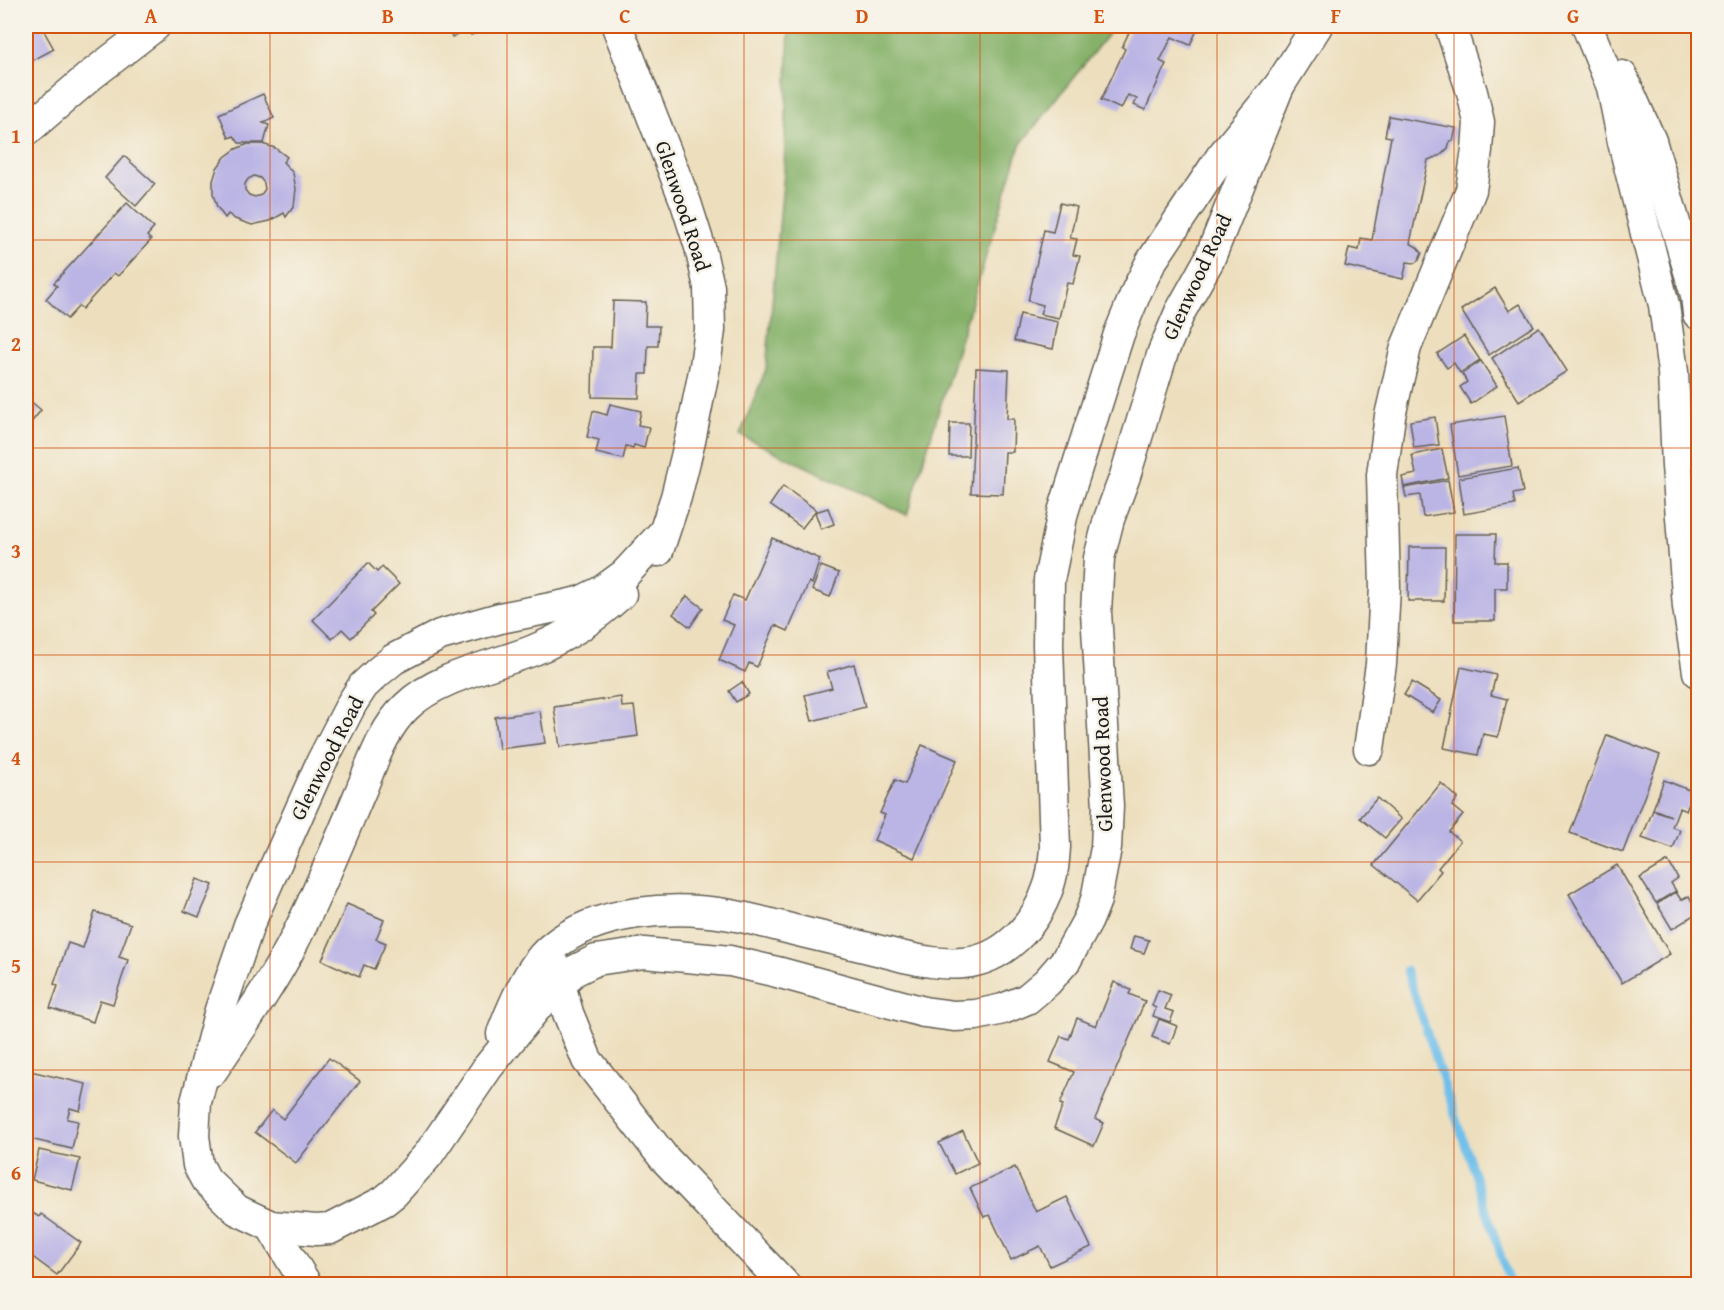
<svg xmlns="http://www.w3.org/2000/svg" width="1724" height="1310" viewBox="0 0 1724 1310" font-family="'Gentium Book Plus',serif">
  <rect width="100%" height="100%" fill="#f7f3e8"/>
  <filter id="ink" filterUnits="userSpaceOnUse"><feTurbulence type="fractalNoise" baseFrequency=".0167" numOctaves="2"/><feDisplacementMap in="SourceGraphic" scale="12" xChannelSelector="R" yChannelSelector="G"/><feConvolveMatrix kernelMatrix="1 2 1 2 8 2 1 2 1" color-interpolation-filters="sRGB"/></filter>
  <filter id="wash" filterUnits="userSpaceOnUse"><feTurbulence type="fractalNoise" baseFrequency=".008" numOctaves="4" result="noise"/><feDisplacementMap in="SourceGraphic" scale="24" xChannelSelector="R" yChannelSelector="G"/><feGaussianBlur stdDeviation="1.35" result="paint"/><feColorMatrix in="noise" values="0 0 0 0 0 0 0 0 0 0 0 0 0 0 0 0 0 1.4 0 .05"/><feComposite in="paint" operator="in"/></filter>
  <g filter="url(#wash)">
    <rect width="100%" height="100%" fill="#eddfbe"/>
    <polygon fill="#85b169" stroke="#506642" stroke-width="1.5" points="789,26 1112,26 1108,34 1020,145 907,515 740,435 766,369 784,172"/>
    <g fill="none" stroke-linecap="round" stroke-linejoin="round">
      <polyline stroke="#6fbfea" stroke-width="8" points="1406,970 1474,1172 1510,1284"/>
    </g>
    <g id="blocks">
      <g fill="#bbb5e5" fill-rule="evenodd">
        <polygon points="26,26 41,26 54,49 26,64"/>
        <polygon points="447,26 492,26 471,35 469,30 452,37"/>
        <polygon points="1132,26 1199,26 1190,45 1172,37 1160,61 1166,64 1145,110 1134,105 1137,99 1128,95 1121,109 1101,100 1125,49 1122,47"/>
        <polygon points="263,94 274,118 263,123 269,125 264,143 239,143 234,136 229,138 219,114"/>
        <polygon points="1389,116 1456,128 1453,141 1450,141 1448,148 1441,155 1428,160 1410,243 1417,247 1422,253 1419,260 1415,263 1407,262 1403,279 1345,266 1349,248 1359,250 1361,238 1372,240 1391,137 1385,136"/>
        <path d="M248,144H262L275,148L287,157L283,162L293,173L296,189L294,206L286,217L284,213L270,221L252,225L235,219L228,214L225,218L217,207L213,194V181L217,168L225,157L236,149ZM254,176L260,178L264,183L265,189L261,195L255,197L249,195L245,190V184L248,179Z"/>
        <polygon points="124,156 155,184 136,206 105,178"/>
        <polygon points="127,203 154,228 147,236 151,240 118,276 114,273 82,309 79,306 67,319 46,299 57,286 54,283"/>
        <polygon points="1060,203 1077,207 1070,238 1077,239 1073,255 1080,256 1073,284 1067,283 1059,318 1040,314 1043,305 1028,301 1044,230 1053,232"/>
        <polygon points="1495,288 1509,311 1520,304 1534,326 1489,355 1461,310"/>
        <polygon points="613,301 646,302 645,326 659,326 658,346 648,346 647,374 640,374 639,398 592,397 593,347 611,347"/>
        <polygon points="1020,314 1058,322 1053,349 1014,341"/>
        <polygon points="1539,327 1567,371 1519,401 1492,358"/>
        <polygon points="1464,336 1480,360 1460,373 1454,363 1447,368 1437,354"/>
        <polygon points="26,338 32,343 26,352"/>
        <polygon points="1481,361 1497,386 1471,404 1460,387 1467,382 1462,374"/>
        <polygon points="976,368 1009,370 1007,419 1014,419 1013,452 1005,452 1003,494 971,493"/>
        <polygon points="26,388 32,394 28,399 41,410 26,429"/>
        <polygon points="610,404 641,411 638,425 649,427 644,448 634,445 633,448 626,446 623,459 596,453 599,440 587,437 593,411 607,415"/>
        <polygon points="1504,416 1512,466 1458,475 1450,425"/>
        <polygon points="1435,417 1439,445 1414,448 1410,421"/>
        <polygon points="950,423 969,423 968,456 949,456"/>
        <polygon points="1442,449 1448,478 1404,487 1402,477 1416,474 1412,455"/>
        <polygon points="1518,468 1523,492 1513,494 1515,505 1464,514 1459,478"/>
        <polygon points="1448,480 1454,512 1423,517 1420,495 1406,497 1404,488"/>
        <polygon points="783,486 816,510 802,528 770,505"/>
        <polygon points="828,508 834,524 821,529 815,512"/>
        <polygon points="1455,534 1496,534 1495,562 1507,562 1507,588 1495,588 1495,621 1454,621"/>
        <polygon points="772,538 820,559 812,584 809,582 788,631 775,625 757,667 749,663 745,672 719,660 734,625 722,620 733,595 745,600"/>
        <polygon points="1409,547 1445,547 1444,601 1408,601"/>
        <polygon points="368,563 377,572 382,567 399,584 371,612 374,615 351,638 342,629 332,639 313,620"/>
        <polygon points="821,566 839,573 830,597 812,590"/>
        <polygon points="687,596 703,608 690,627 673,614"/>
        <polygon points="854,664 865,707 812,721 805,695 832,688 827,672"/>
        <polygon points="1461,667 1496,675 1491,695 1507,699 1498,737 1483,734 1478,755 1444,748"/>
        <polygon points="742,682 749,694 736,702 729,691"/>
        <polygon points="1412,682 1441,700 1433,713 1404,695"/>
        <polygon points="621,697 622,707 634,706 638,736 560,747 554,707"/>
        <polygon points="540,711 545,743 499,749 495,717"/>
        <polygon points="1607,735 1660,755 1623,852 1570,833"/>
        <polygon points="922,745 957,760 914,858 874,840 885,815 880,813 895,780 905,784"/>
        <polygon points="1664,780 1694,792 1686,811 1679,808 1672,827 1680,830 1673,849 1642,838 1653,810 1671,816 1653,809"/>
        <polygon points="1441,783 1458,798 1452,806 1463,815 1449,832 1460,841 1438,868 1441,871 1417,900 1374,865"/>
        <polygon points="1377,798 1401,819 1385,838 1360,818"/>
        <polygon points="1668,861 1678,878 1671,883 1676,891 1656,903 1640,878"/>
        <polygon points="1617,865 1670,954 1622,983 1569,894"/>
        <polygon points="197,879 213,885 199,917 184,911"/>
        <polygon points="1676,892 1681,900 1689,896 1698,913 1672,929 1657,904"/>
        <polygon points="347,904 384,920 376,939 386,943 374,969 364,965 359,977 322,960"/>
        <polygon points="95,912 131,924 119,957 128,960 113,1004 100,1000 93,1022 50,1008 58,986 54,984 68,943 83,948"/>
        <polygon points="1134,936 1149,940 1144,953 1130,949"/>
        <polygon points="1114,982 1131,990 1129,994 1145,1001 1095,1119 1104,1123 1094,1146 1054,1128 1063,1105 1060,1104 1074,1072 1050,1062 1061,1036 1069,1039 1077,1018 1096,1026"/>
        <polygon points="1158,990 1171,995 1165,1009 1174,1012 1170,1022 1153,1016 1156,1008 1152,1006"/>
        <polygon points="1159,1019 1177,1026 1170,1044 1152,1037"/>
        <polygon points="329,1058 360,1081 296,1163 255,1132 272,1110 283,1119"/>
        <polygon points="26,1070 86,1084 80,1111 70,1108 67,1119 78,1121 72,1149 26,1138"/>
        <polygon points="963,1131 978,1163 955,1174 939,1143"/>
        <polygon points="39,1150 80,1159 72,1190 32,1180"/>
        <polygon points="1015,1167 1036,1212 1067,1197 1091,1247 1050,1266 1040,1246 1011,1260 990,1215 984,1217 970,1188"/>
        <polygon points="26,1209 39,1217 41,1214 81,1243 57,1275 26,1252"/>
      </g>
    </g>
  </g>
  <g filter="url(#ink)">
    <use href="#blocks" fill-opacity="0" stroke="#656055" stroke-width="1.5"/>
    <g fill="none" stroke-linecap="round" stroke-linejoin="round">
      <defs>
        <g id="minor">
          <polyline points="617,26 686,203 700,247 709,287 710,330 705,366 690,441 676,497 658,551"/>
          <polyline points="1587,26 1612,87 1623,142 1664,305 1673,372 1677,466 1688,607 1698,672"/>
          <polyline points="1622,76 1651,141 1696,295 1698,314"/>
          <polyline points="26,131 90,76 155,26"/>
          <polyline points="663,533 625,574 602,591 582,601 566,605 500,618 440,635 394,659 378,672 363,686 352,703 321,763 249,925 220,1010 196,1102 194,1136 198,1165 206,1180 237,1210 271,1226 316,1230 330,1229 384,1201 394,1193 428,1155 488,1067 541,1002 574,971 596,960 644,953 730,961 777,972 924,1012 954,1016 976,1015 1003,1009 1027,999 1047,982 1066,960 1088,920 1096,900 1106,848 1108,806 1096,612 1099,558 1109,519 1125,476 1163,352 1180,312 1209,260 1279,86"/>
          <polyline points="1369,749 1381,664 1385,587 1382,475 1390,416 1406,347 1471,190 1477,150 1479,122 1472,92 1450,26"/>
          <polyline points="555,966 568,1013 587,1060 664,1158 784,1284"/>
          <path d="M502,1034C512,1007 529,966 551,948C597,909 674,905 731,915C754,919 778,926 802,932C836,940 870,948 904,957C923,961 943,965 963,963C1004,960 1036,924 1048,888C1053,875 1054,861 1055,847L1048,645L1049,580L1063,512L1119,334L1137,290L1151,262L1221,157L1279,86L1317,26"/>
          <path d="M212,1071C239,1030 269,989 292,945C317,896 338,845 359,795C372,765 382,730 406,707C437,676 494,666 534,650C568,636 593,619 621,594"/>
          <polyline points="271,1226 306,1284"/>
        </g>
      </defs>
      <use href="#minor" stroke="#656055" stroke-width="33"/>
      <use href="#minor" stroke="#fff" stroke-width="30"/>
    </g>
  </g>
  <path fill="none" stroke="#d4530e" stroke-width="1.5" stroke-opacity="0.55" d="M270,26V1284M507,26V1284M744,26V1284M980,26V1284M1217,26V1284M1454,26V1284M26,240H1698M26,448H1698M26,655H1698M26,862H1698M26,1070H1698"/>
  <g text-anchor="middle" stroke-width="5" stroke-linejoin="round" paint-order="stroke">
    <g font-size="21" fill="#1c1c1c" stroke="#f7f3e8">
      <text transform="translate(683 206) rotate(72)" y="7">Glenwood Road</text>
      <text transform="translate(1197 277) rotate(-65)" y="7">Glenwood Road</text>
      <text transform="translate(327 758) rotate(-63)" y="7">Glenwood Road</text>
      <text transform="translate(1103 764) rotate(-92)" y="7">Glenwood Road</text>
    </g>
  </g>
  <rect width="1724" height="1310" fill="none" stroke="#f7f3e8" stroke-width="66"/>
  <rect x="33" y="33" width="1658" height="1244" fill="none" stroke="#d4530e" stroke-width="2"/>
  <g font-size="20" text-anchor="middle" font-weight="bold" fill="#d4530e">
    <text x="151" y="23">A</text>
    <text x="388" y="23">B</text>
    <text x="625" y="23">C</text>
    <text x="862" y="23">D</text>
    <text x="1099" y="23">E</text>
    <text x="1336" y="23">F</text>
    <text x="1573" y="23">G</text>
    <text x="16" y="143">1</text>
    <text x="16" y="351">2</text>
    <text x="16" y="558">3</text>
    <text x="16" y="765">4</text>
    <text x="16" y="973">5</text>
    <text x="16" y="1180">6</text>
  </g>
</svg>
